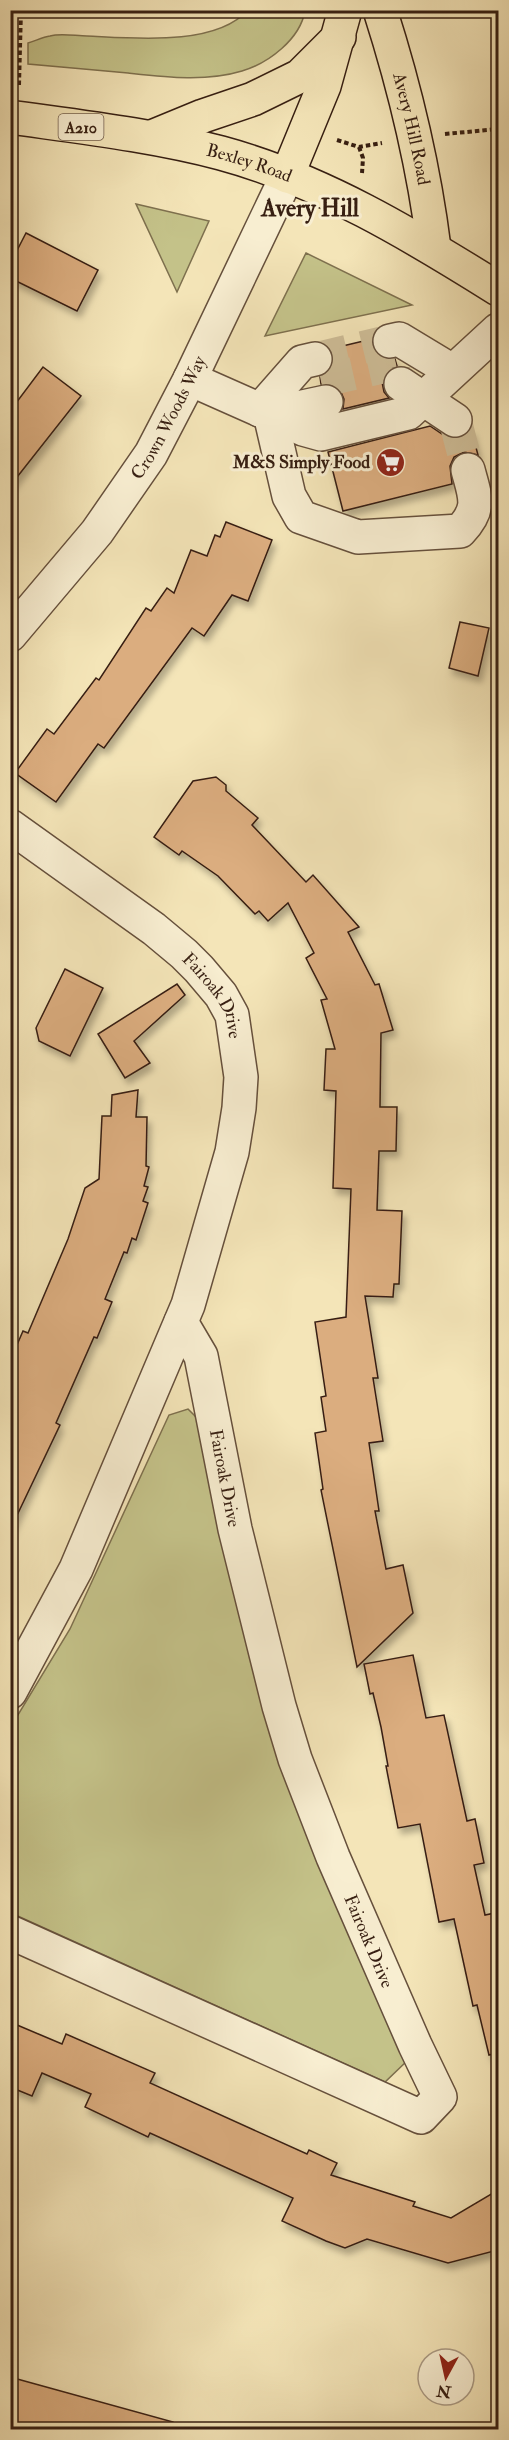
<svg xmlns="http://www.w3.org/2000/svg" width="509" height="2440" viewBox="0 0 509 2440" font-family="'IM FELL Double Pica',serif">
  <defs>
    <filter id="shadow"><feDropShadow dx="3.5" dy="6" stdDeviation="3" flood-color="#0004"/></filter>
  </defs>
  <rect width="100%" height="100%" fill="#f4e5b8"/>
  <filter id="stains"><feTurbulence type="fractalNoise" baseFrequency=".00333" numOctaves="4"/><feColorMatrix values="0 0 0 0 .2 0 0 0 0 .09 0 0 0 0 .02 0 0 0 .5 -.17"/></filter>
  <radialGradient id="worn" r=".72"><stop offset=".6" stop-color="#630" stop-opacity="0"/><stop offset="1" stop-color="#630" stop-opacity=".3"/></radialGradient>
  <g fill="#c4c289" stroke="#7e704e" stroke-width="1.5">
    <path d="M248,10L305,11C300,39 269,63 242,71C206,82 165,77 128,73C95,70 61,67 28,64V43C35,41 43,37 50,36C61,33 76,36 87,36C132,38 215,47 248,10Z"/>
    <polygon points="136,204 209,221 177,292"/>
    <polygon points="306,253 412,305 265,336"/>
    <polygon points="188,1409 202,1423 410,2058 385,2082 11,1913 10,1728 70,1629 169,1415"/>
  </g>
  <g fill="#dbad7f" stroke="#371f12" stroke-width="1.5" filter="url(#shadow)">
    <polygon points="26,233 98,270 77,311 10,278 10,264"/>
    <polygon points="372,339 372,346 377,354 385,359 395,359 397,366 386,373 382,382 384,392 389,398 343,409 344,399 340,390 332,384 321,384 320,377 327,373 333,365 333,355 330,349"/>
    <polygon points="43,367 81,396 10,486 10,411"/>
    <polygon points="430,426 445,436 454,439 464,436 471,429 478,455 464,452 454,457 450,466 452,484 343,511 328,452"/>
    <polygon points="226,522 272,540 248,601 232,595 204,636 192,628 104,748 98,744 56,802 15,773 47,729 54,734 96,678 99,680 146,608 151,611 167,588 174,593 191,550 207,556 215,535 220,537"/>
    <polygon points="460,622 489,628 478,676 449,668"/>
    <polygon points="216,777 226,785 226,791 258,818 252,825 306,882 313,875 359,927 348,932 375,985 379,984 393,1030 381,1033 380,1107 397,1107 396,1151 379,1151 377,1210 402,1211 399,1284 394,1284 393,1297 365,1296 378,1378 373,1378 383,1441 369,1443 379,1511 375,1511 386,1569 403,1565 413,1613 357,1667 321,1490 323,1489 315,1433 326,1431 321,1397 326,1396 315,1322 346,1317 351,1189 333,1188 336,1091 324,1090 326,1049 335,1049 321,1000 327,999 306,958 314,953 288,903 268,921 259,911 255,914 218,876 182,851 179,855 154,837 193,781"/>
    <polygon points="65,969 103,988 70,1056 39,1041 36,1028"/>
    <polygon points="177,984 185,995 134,1041 150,1063 125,1078 98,1034"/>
    <polygon points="138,1090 136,1117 147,1117 146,1166 149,1167 144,1186 148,1187 143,1201 148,1203 136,1240 132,1238 127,1253 124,1252 105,1299 112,1302 97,1338 94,1337 56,1423 60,1425 10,1530 10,1361 23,1331 28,1333 68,1239 85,1188 99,1179 102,1116 111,1116 112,1095"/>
    <polygon points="413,1655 426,1718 444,1715 467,1821 475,1819 484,1863 474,1865 485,1915 495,1913 498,1929 498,2053 489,2055 477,2005 473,2006 454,1919 439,1922 420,1824 398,1828 386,1766 388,1766 381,1727 373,1693 370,1694 364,1664"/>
    <polygon points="10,2022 62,2044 66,2034 155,2073 150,2083 307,2154 309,2150 337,2163 331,2175 415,2202 413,2206 451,2218 498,2190 498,2250 448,2263 367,2239 345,2248 326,2241 282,2221 293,2198 150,2133 148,2137 85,2107 91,2094 42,2073 32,2096 10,2087"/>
    <polygon points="10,2377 173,2422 172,2430 10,2430"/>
  </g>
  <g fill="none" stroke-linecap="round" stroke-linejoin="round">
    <g stroke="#cebd97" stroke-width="33" stroke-dasharray="33 16" stroke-linecap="butt">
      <polyline points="315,359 390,341"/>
      <polyline points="321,381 396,364"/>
      <polyline points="455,420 468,470"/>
    </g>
    <defs>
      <g id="minor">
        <polyline points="390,341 399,339 452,371"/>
        <polyline points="190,379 303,429 321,434 408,413 498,330"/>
        <polyline points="401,384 455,420"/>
        <path d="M326,402L270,414L289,496L301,517L358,537L460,531C482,508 475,497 468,470"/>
        <polyline points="260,410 302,362 315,359"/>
        <path id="s1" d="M10,635L97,532L151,454L190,379L287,176"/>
        <path id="s2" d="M10,826L154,929L184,954L199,969L221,995L232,1015L241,1077L239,1108L232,1152L188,1305L76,1569L10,1692"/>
        <polyline points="10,1932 421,2117 440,2097 415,2045 333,1857 295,1759 279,1706 235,1529 201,1356 181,1322"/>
      </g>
      <g id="major">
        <path id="s3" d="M380,10C405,88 424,168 434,248"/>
        <path id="s4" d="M10,117C81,127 152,135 221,153C321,180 412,235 498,289"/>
        <polyline points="152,137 203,116 253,99 300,76 339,37"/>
        <polyline points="287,176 324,86 345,10"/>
      </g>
    </defs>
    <use href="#minor" stroke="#66503c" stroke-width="36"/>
    <use href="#major" stroke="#371f12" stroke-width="36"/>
    <g stroke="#371f12" stroke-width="4" stroke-dasharray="4.5 3" stroke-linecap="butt">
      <polyline points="19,85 21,10"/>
      <polyline points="445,134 498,129"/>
      <polyline points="337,140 359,147 382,143"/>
      <polyline points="359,147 363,158 362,173"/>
    </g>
    <use href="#minor" stroke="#f8eed1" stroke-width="33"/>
    <use href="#major" stroke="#f4e5b8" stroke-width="33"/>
  </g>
  <defs>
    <symbol id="supermarket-disc" viewBox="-11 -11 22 22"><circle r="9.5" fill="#8f2418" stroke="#f8eed1"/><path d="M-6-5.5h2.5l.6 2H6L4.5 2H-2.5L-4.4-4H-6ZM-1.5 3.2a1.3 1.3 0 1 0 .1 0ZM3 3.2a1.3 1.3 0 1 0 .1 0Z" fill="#fff"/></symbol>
  </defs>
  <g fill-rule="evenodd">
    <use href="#supermarket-disc" x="374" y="446" width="33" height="33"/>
  </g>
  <g text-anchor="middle" stroke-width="6" stroke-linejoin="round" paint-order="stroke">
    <rect fill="#f8eed1" stroke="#715d4b" stroke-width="1.5" x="58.5" y="114" width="45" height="26" rx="4.5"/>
    <g font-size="16" font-weight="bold" fill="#371f12">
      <text x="81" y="133">A210</text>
    </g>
    <g font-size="18" fill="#371f12" stroke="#f8eed1">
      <text dy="6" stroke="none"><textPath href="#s3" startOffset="123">Avery Hill Road</textPath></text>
      <text dy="6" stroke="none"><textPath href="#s4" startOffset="244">Bexley Road</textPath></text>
      <text dy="6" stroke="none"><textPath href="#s1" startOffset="270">Crown Woods Way</textPath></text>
      <text dy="6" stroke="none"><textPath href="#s2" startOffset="268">Fairoak Drive</textPath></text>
      <text transform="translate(225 1478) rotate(79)" y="6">Fairoak Drive</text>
      <text transform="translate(369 1941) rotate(67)" y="6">Fairoak Drive</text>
    </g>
    <g font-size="18" font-weight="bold" fill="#371f12" stroke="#f8eed1" text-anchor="end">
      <text x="370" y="468">M&amp;S Simply Food</text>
    </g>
    <g font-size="24" font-weight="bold" fill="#371f12" stroke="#f8eed1">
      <text x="310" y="216">Avery Hill</text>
    </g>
  </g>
  <rect width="509" height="2440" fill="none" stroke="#f4e5b8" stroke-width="36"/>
  <rect x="12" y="12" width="485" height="2416" fill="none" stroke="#371f12" stroke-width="3"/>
  <rect x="18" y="18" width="473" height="2404" fill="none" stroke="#371f12" stroke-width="1.5"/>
  <g transform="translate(446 2377) rotate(188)"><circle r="28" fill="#f8eed1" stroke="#ab9b85" stroke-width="1.5"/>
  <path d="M0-4.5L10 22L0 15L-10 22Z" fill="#8f2418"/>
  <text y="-9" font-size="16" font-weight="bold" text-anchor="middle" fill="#371f12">N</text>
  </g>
  <rect width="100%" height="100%" filter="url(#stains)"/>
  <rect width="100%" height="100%" fill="url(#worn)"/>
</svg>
